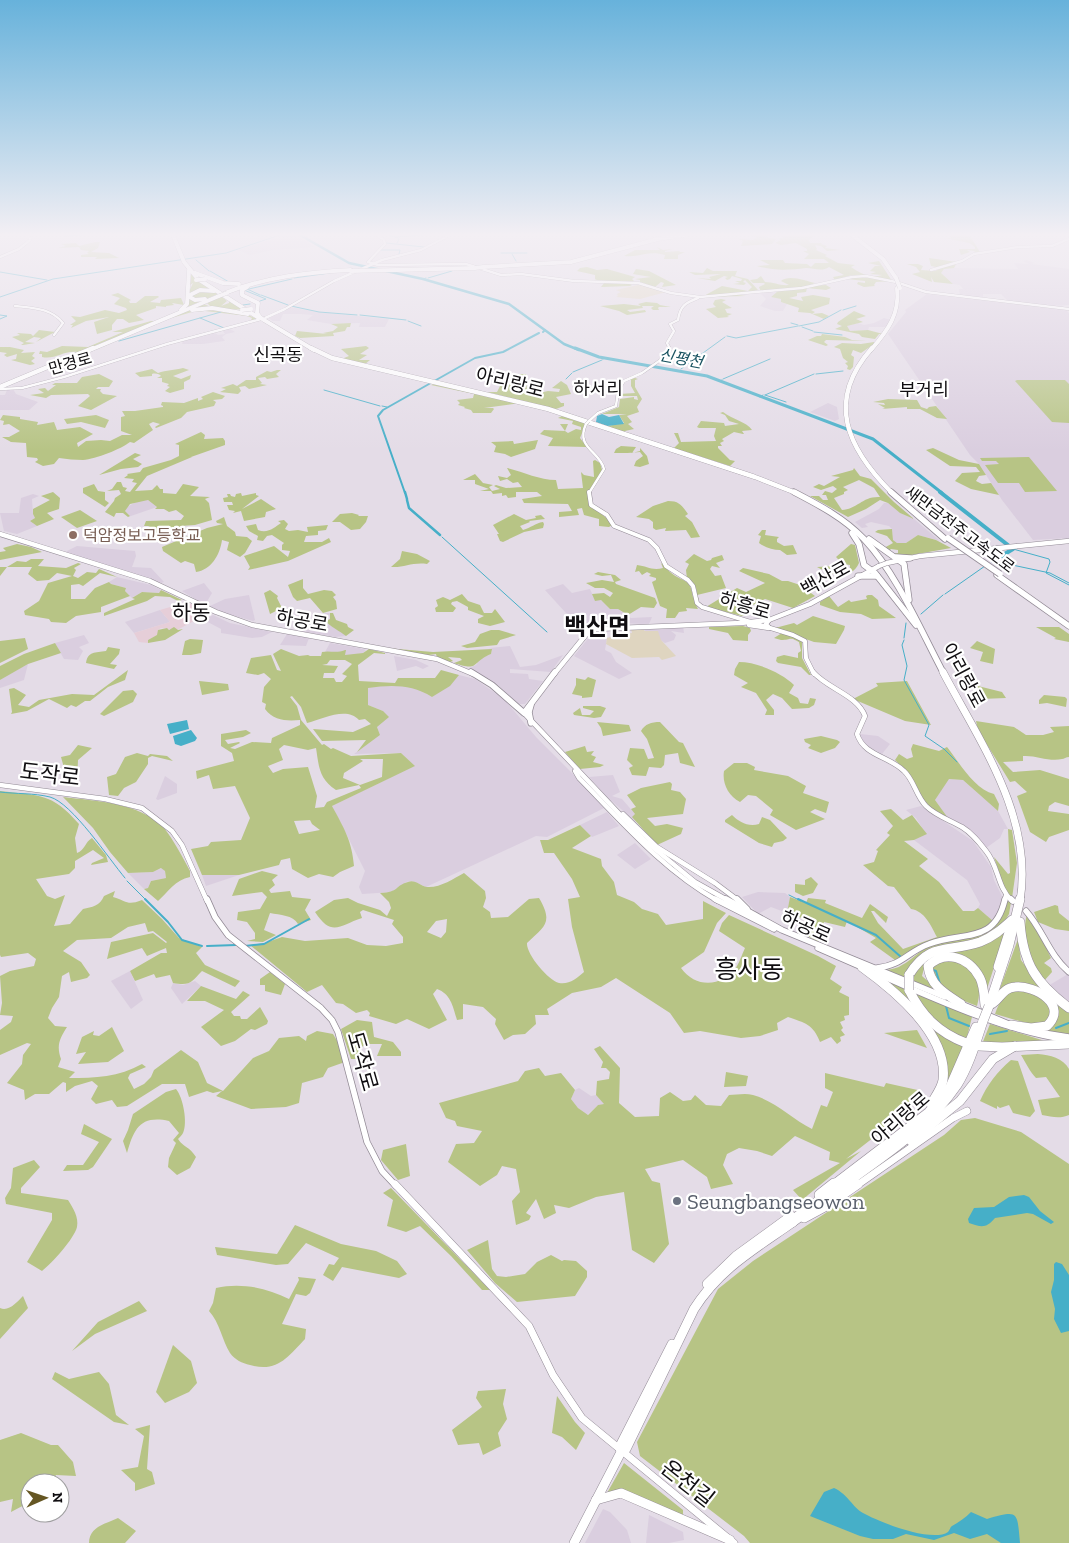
<svg xmlns="http://www.w3.org/2000/svg" width="1069" height="1543" viewBox="0 0 1069 1543" font-family="'Zilla Slab','Noto Sans KR',serif">
  <rect width="100%" height="100%" fill="#e4dce7"/>
  <g fill="#dacedf">
    <polygon points="285,235 295,235 315,247 273,250 250,255 238,250"/>
    <polygon points="1026,260 1035,263 1031,264 1069,269 1069,305 1054,306 1008,301 1001,294 983,294 983,298 960,295 959,289 963,289 960,285 953,284 941,273 944,269 950,268 1018,269 1014,263 1029,264 1023,261"/>
    <polygon points="773,291 778,292 771,297 782,299 781,302 787,304 783,311 775,311 760,306 766,299 759,292"/>
    <polygon points="927,294 1066,310 1069,313 1069,538 1033,540 1002,500 979,464 970,455 888,334 906,312 905,310"/>
    <polygon points="290,307 317,312 389,319 385,327 359,327 360,323 331,324 307,320 313,315 300,314 283,314 280,321 273,321 268,318"/>
    <polygon points="884,318 891,320 887,327 869,327 868,330 850,331 846,326 858,323 864,325 874,323"/>
    <polygon points="230,329 235,332 226,334 222,337 225,341 224,341 203,344 182,344 183,341 215,333 218,335 225,334 223,331"/>
    <polygon points="13,389 16,394 38,402 29,410 0,410 0,395 5,395 7,390"/>
    <polygon points="828,403 837,407 839,419 835,421 810,412"/>
    <polygon points="33,494 39,496 32,499 33,514 35,518 30,521 37,526 17,534 4,531 0,513 19,513 21,498"/>
    <polygon points="142,500 148,500 157,507 128,517 130,516 125,511 127,507 136,502"/>
    <polygon points="884,503 888,503 900,513 914,519 940,541 918,535 906,543 897,543 893,540 892,529 889,526 871,522 865,524 868,527 862,528 855,522 879,509"/>
    <polygon points="77,546 135,551 136,556 132,567 151,568 164,582 161,583 65,552"/>
    <polygon points="117,577 151,585 161,590 159,593 142,592 132,598 125,591 126,588 111,584 109,582"/>
    <polygon points="204,583 212,593 205,605 182,591"/>
    <polygon points="563,584 572,593 590,589 595,600 601,600 610,609 618,609 631,618 652,617 649,624 616,623 614,626 602,627 598,625 603,617 598,613 595,621 586,625 583,624 583,619 566,613 545,590"/>
    <polygon points="249,595 255,620 253,621 221,612 210,606 225,599"/>
    <polygon points="160,610 170,622 134,633 125,622"/>
    <polygon points="326,613 330,613 329,620 333,627 337,628 346,636 335,637 300,631 310,627 309,621"/>
    <polygon points="213,615 230,623 272,632 262,637 252,638 221,633 221,629 204,620"/>
    <polygon points="683,626 684,633 671,631 676,635 674,640 665,643 641,628"/>
    <polygon points="604,631 607,638 605,650 611,653 616,662 632,673 619,679 574,656 590,636"/>
    <polygon points="287,634 309,638 306,646 280,645"/>
    <polygon points="84,635 89,643 79,647 83,651 78,660 64,659 55,643"/>
    <polygon points="330,643 359,648 366,650 363,653 352,655 345,655 345,650 335,654 325,652"/>
    <polygon points="510,646 520,667 536,665 563,655 551,672 510,669 510,673 528,674 529,679 543,681 525,704 518,704 498,685 469,668 476,665 481,658 491,654 492,649 489,648"/>
    <polygon points="394,656 416,660 429,666 423,669 416,666 397,671"/>
    <polygon points="28,664 24,680 0,688 0,680 5,676"/>
    <polygon points="459,675 475,679 504,699 536,737 606,807 547,837 536,836 426,887 412,881 406,882 394,892 362,894 359,887 365,871 332,806 414,766 401,753 354,754 380,735 377,727 383,711 368,705 367,687 396,685 417,688 432,697"/>
    <polygon points="860,734 878,736 890,744 882,754 865,745"/>
    <polygon points="613,775 620,792 612,796 622,799 635,814 636,822 607,797 589,777"/>
    <polygon points="165,776 177,784 177,793 158,800 156,799"/>
    <polygon points="948,779 963,780 998,811 1008,829 1004,829 1000,838 986,848 970,830 948,818 935,800"/>
    <polygon points="921,806 973,841 991,867 994,880 1002,896 998,916 993,921 978,908 980,904 967,880 914,840 926,834 916,818 906,810"/>
    <polygon points="607,812 619,826 592,837 580,825"/>
    <polygon points="635,843 651,859 635,869 617,855"/>
    <polygon points="162,868 165,871 166,878 151,881 148,888 144,889 128,873 153,872"/>
    <polygon points="202,875 239,875 206,886"/>
    <polygon points="758,892 785,893 790,897 787,913 771,907 758,914 742,897"/>
    <polygon points="130,971 143,1000 131,1009 111,981"/>
    <polygon points="1068,974 1069,976 1069,1004 1048,986"/>
    <polygon points="195,981 201,986 182,1004 171,988 173,983 183,985"/>
    <polygon points="579,1088 591,1096 596,1095 605,1104 598,1105 587,1115 578,1108 571,1099 575,1090"/>
    <polygon points="603,1509 610,1512 627,1530 631,1543 585,1543"/>
    <polygon points="649,1515 683,1532 684,1540 669,1543 646,1543"/>
  </g>
  <g fill="#dfd5c0">
    <polygon points="642,284 666,292 640,299 616,297 618,296 617,294 621,292 616,290"/>
    <polygon points="641,628 645,631 658,631 661,640 676,656 662,660 659,657 632,658 606,644 607,638 610,637 632,633 631,629"/>
  </g>
  <polygon fill="#e6ced8" points="187,602 201,609 194,621 177,630 161,628 158,630 158,635 148,640 148,643 139,642 134,633 170,622 160,610"/>
  <g fill="#b7c485" fill-rule="evenodd">
    <polygon points="747,235 770,235 765,237 776,239 772,244 741,246 743,241 739,239 753,240 757,237"/>
    <path d="M792,235H814L809,240L810,243H822L821,244L827,246L825,248L840,250L827,251L821,246L815,245L817,249L816,250L827,255L825,256L838,263L855,265L851,267C860,273 870,279 882,275L870,274L876,272L870,271L875,266H881L868,263L879,261L892,281L876,282L874,285L875,286L864,287L857,284L858,282L865,283V281L847,279L852,275L835,280L833,277L844,275L829,267C822,272 814,268 806,268C789,270 773,271 757,266L770,265L760,260H783L785,263L807,264L811,267L815,263H829L824,259H804L809,254L803,251H807V249L796,243L781,245L775,243L781,240L778,238H784L782,236Z"/>
    <path d="M950,235C972,231 970,237 980,252L976,253L974,251L967,250L970,252L961,255L959,249H975V247L969,243L945,238H951Z"/>
    <polygon points="95,242 100,242 98,248 91,252 109,253 119,258 95,259 97,257 81,257 81,255 89,254 87,253 89,251 81,250 79,247 58,248 66,246 61,244 76,243 79,246"/>
    <path d="M657,247L663,250L673,249L665,251V252L680,251L679,252H685L678,255V259H664L665,255C648,250 639,258 624,256L635,250H660Z"/>
    <polygon points="929,258 957,262 954,268 944,269 941,273 953,284 934,282 931,277 932,282 912,274 920,272 916,267 907,264 918,264 923,266 921,270 935,271 941,268 931,266"/>
    <polygon points="587,267 597,270 607,269 635,277 632,279 634,281 629,284 632,285 630,286 601,287 605,282 614,281 592,281 597,279 595,279 595,275 577,271 580,268"/>
    <polygon points="707,268 713,271 737,271 735,276 748,279 758,290 738,295 746,296 702,297 722,286 748,291 752,287 745,280 743,282 746,283 744,285 733,284 740,283 735,281 741,281 742,279 732,276 730,279 727,280 725,278 728,277 724,276 715,281 697,278 711,279 709,277 721,274 695,275 689,272 703,273"/>
    <polygon points="636,269 649,271 676,285 662,287 664,283 661,282 655,287 640,282 640,280 635,279 651,277 633,274"/>
    <polygon points="191,274 197,280 212,290 209,290 218,294 185,308 188,306 187,296 193,283 196,281 190,285"/>
    <path d="M761,276L765,282C774,282 780,286 789,285L781,281C789,274 806,281 815,283L808,286L826,285L831,288L826,290L807,288L806,292L797,293V296L789,298L803,301L801,297L813,295L830,298L829,304L811,310L815,312L812,314L822,313L829,316L824,319L810,313L798,312L799,308L781,302V299L771,297L777,292H761L759,287L765,284L764,283H753L750,280L757,279Z"/>
    <polygon points="118,293 131,300 129,301 130,303 136,303 145,296 158,296 159,297 150,302 160,303 161,300 181,298 184,305 172,303 174,305 166,306 166,307 156,306 156,308 136,315 144,320 129,323 123,319 117,319 112,325 112,330 97,334 94,322 109,317 86,321 71,328 73,325 70,325 76,321 71,316 80,317 105,310 119,313 127,310 126,308 114,304 120,298 111,295"/>
    <polygon points="221,296 227,301 221,306 229,303 229,300 243,309 230,309 245,310 252,315 242,312 257,319 250,322 252,318 247,316 205,311 192,312 168,319 204,304 211,307 207,303"/>
    <polygon points="721,299 726,300 722,302 732,308 725,309 727,313 732,314 727,316 729,317 718,318 706,309 716,307 713,304 715,300"/>
    <polygon points="646,302 657,303 660,305 671,307 659,307 658,308 659,310 653,310 651,308 654,306 642,306 643,308 627,310 630,312 645,310 646,312 627,315 619,311 600,306 624,304 641,306 638,304"/>
    <polygon points="854,311 866,316 856,319 863,322 847,326 850,331 868,330 883,334 879,334 875,339 862,337 859,334 835,329 842,326 837,324 838,322"/>
    <path d="M151,321H155L53,363L77,352C64,350 55,360 42,357V354H39L40,351L47,352L62,346L88,347L123,332H112Z"/>
    <polygon points="351,323 350,327 347,327 345,331 333,333 334,336 300,338 295,336 297,331 327,334 323,333 333,331 338,327 331,324"/>
    <polygon points="39,330 55,332 36,342 41,338 34,337 25,342 35,343 23,345 21,345 24,343 12,337 20,335 17,333 31,334 33,336"/>
    <polygon points="822,334 845,337 852,340 867,341 826,340 824,342 828,345 826,346 808,340 817,336 821,336"/>
    <polygon points="874,342 874,344 861,353 853,350 851,355 854,357 853,367 850,370 847,369 848,366 845,363 848,362 843,358 840,349 834,347 842,343 861,344"/>
    <polygon points="366,346 369,348 360,354 367,355 359,360 370,360 365,364 345,360 344,358 349,356 341,349"/>
    <polygon points="0,347 10,347 24,350 21,353 35,352 32,356 35,358 31,361 35,364 30,365 11,360 16,359 17,354 7,357 4,355 7,353 0,352"/>
    <path d="M183,368L189,370L173,376L181,379L191,375L190,379L184,382V389L170,393L165,391L170,387L167,386L169,384L162,382V378H157L161,376C160,374 155,373 152,374V376L140,377L135,373L152,369L158,373C166,370 175,370 183,368Z"/>
    <polygon points="277,370 281,370 276,374 279,377 267,379 265,377 258,378 262,383 260,384 267,385 249,389 245,386 239,387 241,391 238,394 220,392 226,389 221,388 233,384 237,386 246,380 256,380 256,377 267,371 271,372"/>
    <polygon points="99,374 113,381 109,387 98,387 96,389 101,389 100,391 103,394 117,396 91,410 78,406 90,396 88,394 51,395 46,398 30,395 44,393 38,389 45,388 48,391 56,385 52,385 55,383 77,383 82,377"/>
    <polygon points="520,374 526,374 527,393 530,395 548,391 559,392 560,389 552,388 561,381 567,385 571,394 556,397 561,403 564,403 564,406 556,409 487,392 497,392 500,386 511,384 518,386 522,381 515,377"/>
    <polygon points="635,378 638,379 635,380 635,387 642,399 637,407 639,412 627,416 632,422 628,424 634,429 625,431 625,433 607,426 624,423 619,415 627,414 602,414 619,407 620,399 634,397 634,399 638,400 637,396 620,396 619,394 635,393 631,386 631,380 628,379"/>
    <polygon points="1017,380 1065,380 1069,384 1069,423 1052,422 1015,381"/>
    <polygon points="434,384 520,403 484,408 493,408 494,409 491,413 473,413 471,410 464,408 465,407 458,405 460,403 457,400 473,398 474,394 431,385"/>
    <path d="M213,392L225,396L222,399L213,400L216,402L214,406L187,412L181,418L156,428L155,427L160,424L153,422L149,424L153,430L134,443L130,442C121,449 96,459 83,460C75,460 67,459 59,458L54,464L43,466L35,462L38,460L37,458L27,457L26,443L11,442L2,437H9L20,431L9,424L3,425L4,421L0,420L3,415L20,417V419L38,422L37,425L54,422L57,430L80,427L93,434L77,443L78,447L86,441L101,440L110,441L122,435H132L121,431V417L125,416L122,411H135L163,407V406L161,405L162,402L184,403L198,398V401L203,399L201,397Z"/>
    <polygon points="888,399 917,400 921,407 927,409 929,407 936,406 947,419 937,418 920,409 907,409 907,407 882,409 885,408 878,404 885,405 884,403 873,402"/>
    <path d="M723,412C732,419 747,422 752,430L742,431L744,434H743L734,432L722,439L724,441L720,443L722,446H718V448L730,460L735,461L730,466L674,448L679,443L674,433H678L681,442L716,441L714,436L716,428H699L697,427L701,421L724,423L725,426L739,424L729,421L725,415L720,413Z"/>
    <polygon points="96,415 109,420 105,428 81,422 67,424 64,419"/>
    <polygon points="562,416 586,423 580,438 587,447 548,446 553,438 540,434 544,430 565,431 560,424 568,424 565,431 568,433 576,429 581,430 581,427 572,424 573,421 558,418"/>
    <path d="M201,432L205,435L204,439L223,438L225,441V445L191,457H192L147,476L135,491L152,490L157,485L160,489H163V493L176,494L183,484L199,487L190,496L210,497L205,499L209,503L212,520L195,525L180,526C173,538 155,543 142,541L147,535L146,528L150,526H144L146,521L181,520L184,516L176,510L169,512L164,509H155L157,507L148,500L130,504L125,511L130,516L128,517L123,513H116L114,517L105,512L114,501L115,498L121,494L119,490L107,491L112,489L117,482H121L123,487L127,488L125,491L130,492L137,483L132,482L134,479L124,478L128,475L127,474L140,472L143,468L171,460L179,456V445L175,444Z"/>
    <polygon points="538,440 535,449 511,457 505,454 494,452 496,446 491,442 513,441 514,444"/>
    <path d="M621,446L636,447L632,453L640,451V448L647,456L649,464L640,467L634,466L636,461L643,456L640,452C632,453 623,453 614,453L616,449Z"/>
    <polygon points="933,448 959,460 979,464 986,475 979,476 976,481 982,484 991,483 999,495 971,489 955,481 962,473 980,472 976,467 950,466 926,450"/>
    <polygon points="135,453 141,455 133,459 142,464 138,467 121,469 99,475"/>
    <polygon points="1029,457 1057,491 1025,492 1019,483 998,483 985,465 999,464 996,461 982,461 980,458"/>
    <path d="M595,460L600,463L602,470C596,482 581,498 594,509C602,514 607,517 612,525L609,527L599,526V519L584,515L582,508L577,509L579,515L559,517V512L572,511L568,504L524,503L522,499L542,496L537,492H516V497L508,498L506,495L502,496V493L493,494L491,491H480L489,489L475,484V480H463L475,474L483,483L493,485L489,487L492,491L500,489L494,486L496,485L506,488L522,487L518,482L513,483L507,479L500,481L498,476L507,478L511,475L507,468C524,472 539,480 556,480L558,489L583,488L581,472L584,475L594,477L593,461Z"/>
    <path d="M854,468L860,476L871,479L894,502L914,519L900,513L888,503L880,500L866,509L848,517L810,496H819L823,500H828L826,495H822L825,491L832,493L837,489L833,486L821,490L813,487L819,484L824,486L840,477L831,476L853,470ZM859,480L874,488L880,497C862,496 858,509 842,510L834,498L844,494V492L848,490L843,487Z"/>
    <polygon points="94,484 98,491 105,492 105,500 109,503 105,507 83,493 83,488"/>
    <polygon points="53,492 60,498 59,509 47,513 54,519 37,526 30,521 35,518 33,514 33,509 50,500 41,496"/>
    <polygon points="241,493 242,496 256,493 256,495 259,496 242,509 261,499 276,509 266,512 265,517 244,521 241,511 233,513 235,511 229,510 227,505 233,505 232,502 224,502 223,498 228,497 227,494 230,494 231,496 235,497 236,494"/>
    <path d="M668,501C680,501 682,506 688,514L685,516L692,522L700,537L691,538L686,530L665,531L666,528L656,530L653,528V522L649,519L636,517L653,506Z"/>
    <polygon points="80,510 97,521 77,528 61,517"/>
    <polygon points="352,513 359,515 358,516 368,516 366,522 360,529 351,530 340,522 332,522 340,514"/>
    <path d="M514,514L526,520L536,518L535,516L541,515L545,519L529,521L530,522L520,526L523,530C531,528 535,523 543,522L544,524L543,528L524,532L503,542L500,541L497,534H499L493,525Z"/>
    <path d="M224,517L227,526L235,532L236,536L247,537L252,541L245,553L240,557L227,550L229,542L222,540C220,555 211,570 196,572L194,564L185,561L181,563L163,551L162,547L207,528L223,524L217,523L216,521Z"/>
    <path d="M284,520L288,524L285,529L289,531L298,530L308,532L307,527L328,525L326,530L318,531V535L306,536L304,542H322L329,538L331,542L288,561L248,570L250,567L244,556L274,546L288,557L290,551L282,550V545L284,543L272,535L267,536L263,541L257,540L258,536L249,531L246,526L256,524L258,530C268,534 275,527 281,523L278,521Z"/>
    <polygon points="892,529 893,540 897,543 906,543 918,535 936,540 951,548 900,557 893,554 898,553 898,550 891,549 889,551 884,548 893,543 887,536 875,532 878,530"/>
    <path d="M762,530H766L765,535L779,537L777,539V542L784,546L793,545L797,554L787,555L780,550C773,550 766,548 759,543L761,536L758,535Z"/>
    <polygon points="17,544 31,547 42,552 0,560 0,552 6,551 3,548"/>
    <path d="M851,544L855,545L859,563C851,581 831,575 817,567L836,566L850,570V565L838,563L839,560L836,557Z"/>
    <path d="M402,551L417,554L430,561L427,564C412,562 404,568 391,567L400,559Z"/>
    <polygon points="694,554 707,561 711,560 712,558 722,555 724,560 716,563 720,568 712,566 710,569 715,576 721,575 726,588 697,595 696,588 687,579 686,570 689,564 685,562"/>
    <polygon points="31,559 44,559 38,566 66,568 78,563 81,564 74,568 76,570 73,576 78,578 87,572 96,573 99,569 117,577 100,573 83,586 79,584 71,585 71,599 85,599 95,588 109,582 111,584 126,588 125,591 130,596 101,607 101,612 76,616 66,623 51,622 49,619 25,615 24,611 39,601 48,583 72,576 57,573 49,580 37,581 28,574 32,567 7,567 0,576 0,567 7,567 17,561 26,562"/>
    <path d="M661,563C665,566 667,569 670,572C682,583 690,576 693,597H698L699,601L695,603L698,609L686,608L687,611L679,612L675,618H666L667,609L660,606L652,582L656,580V578L649,576L651,574L647,572L642,575L639,571L635,572L637,565C647,566 652,571 663,568Z"/>
    <polygon points="743,568 769,574 782,581 788,581 800,585 815,596 793,608 765,599 743,610 745,615 742,616 706,607 737,588 746,592 765,583 739,571"/>
    <polygon points="598,572 615,575 621,580 615,582 616,584 655,598 657,603 654,608 641,607 628,615 618,609 610,609 601,600 595,601 592,594 604,593 610,597 613,593 604,588 595,588 586,583 602,580 614,582 611,575 602,576 594,574"/>
    <polygon points="303,579 303,588 308,594 324,590 332,591 336,595 333,597 336,601 337,609 323,613 310,598 297,601 293,597 288,585"/>
    <polygon points="161,590 182,600 178,601 170,597 155,596 147,601 104,616 104,613 135,599 132,598 142,592 159,593"/>
    <polygon points="270,590 278,596 277,598 282,608 270,614 264,593"/>
    <polygon points="462,594 468,601 480,605 484,613 492,613 495,609 505,622 490,626 478,623 478,619 484,616 468,610 468,607 457,601 452,602 451,604 456,608 453,612 436,612 435,608 438,606 436,600 443,597 450,600"/>
    <polygon points="868,595 872,595 878,600 879,606 896,618 872,619 861,614 840,612 820,605 820,602 829,596 838,607 849,600 851,602 867,599 866,596"/>
    <path d="M330,613H333L336,620L347,624L348,627L354,630L346,636C340,631 329,626 326,621L330,619Z"/>
    <polygon points="813,616 845,626 844,630 836,644 814,642 775,628 794,623 797,625"/>
    <polygon points="743,626 750,628 751,631 748,635 748,641 733,640 728,633 709,629 709,627"/>
    <polygon points="174,627 178,630 183,629 165,640 148,643 148,640 157,635 158,630 167,628 169,630"/>
    <polygon points="1036,627 1059,627 1069,634 1069,642 1054,639 1056,638"/>
    <polygon points="491,630 499,630 516,635 500,640 497,645 467,648 461,646 475,642 480,634"/>
    <path d="M782,633L802,640V658L811,675H809L801,667L778,663L776,661L777,657L784,655L798,658V653L801,651L799,642C789,636 791,640 781,640L774,638Z"/>
    <polygon points="25,638 28,649 0,663 0,641"/>
    <polygon points="190,639 203,640 201,653 191,655 182,655 185,641"/>
    <polygon points="977,641 995,649 993,664 980,661 983,652 970,648"/>
    <polygon points="55,643 61,653 28,664 0,680 0,666 24,654"/>
    <path d="M108,647L120,649L119,654L110,664L117,665L114,669L86,663C88,651 95,653 106,651Z"/>
    <path d="M386,648L433,652L492,649L491,654C471,662 480,672 454,663L462,660L460,658L448,657L453,661L450,662L437,658L436,654L429,655Z"/>
    <path d="M281,649L299,656L308,655L310,656H321L322,652C331,650 335,654 345,650H346L345,655L363,653L369,649L385,653V654L374,653L358,665L359,681L395,683L398,678H435L441,670L459,675L450,686L432,697C411,684 391,685 368,688V705L383,711L389,717L377,727L380,735L357,752L366,740L322,741L313,729L353,732L371,724L365,719L359,720C347,706 322,719 307,723L301,707L292,696L290,697L297,706L301,720L322,745L324,744L331,749L333,748L351,756L401,753L415,766L332,806C344,828 352,841 354,866L340,872L333,877L319,874L308,878L292,869L290,858L281,860L279,865L239,875H202L191,849L208,846L211,842L241,840L250,818L235,786L213,789L209,775L197,779L196,771L234,761L232,753L221,746V734L246,730L251,733L243,737L225,740L228,744L239,742L240,743L230,748L235,749L252,742L271,743L272,738L300,725V720C287,721 274,721 265,709L266,704L262,702L264,687L271,679L264,673L258,675L246,673L251,658L271,655L277,670L281,671L273,654ZM330,660H345L352,664L342,674L347,676L342,682H336L334,678H323L324,673H334L338,666L322,665L327,664ZM284,745L308,750L316,748C319,767 319,779 336,790L359,785L361,788L327,802L324,807L315,808L317,796L308,767L283,769L273,773L268,766L283,760L279,749ZM360,759H383L382,777L360,785L343,778L344,773L363,761ZM310,820L312,824L320,830L299,834L294,821Z"/>
    <path d="M739,662C757,662 782,673 794,685L789,693L798,698L800,703L808,704L810,698L816,699L814,705L809,708L792,709L782,698L773,694L766,700L774,710V715H765L767,710L756,693L741,687L748,683L734,675L735,669Z"/>
    <polygon points="128,670 125,680 108,687 90,701 85,701 76,707 71,705 67,708 49,699 27,711 11,714 12,712 9,689 14,688 26,695 18,705 29,707 39,700 72,694 94,695"/>
    <polygon points="588,677 596,680 592,697 582,698 582,696 572,694 576,685 576,678 585,680"/>
    <polygon points="199,681 228,684 229,690 202,695"/>
    <polygon points="907,681 931,725 905,721 853,699 878,686 876,683"/>
    <polygon points="970,684 1002,692 1006,698 981,699 972,697 979,694 978,689 972,687"/>
    <polygon points="133,690 137,694 133,702 104,716 100,714 123,691"/>
    <polygon points="1044,695 1065,697 1067,699 1066,707 1047,703 1039,704 1039,700"/>
    <polygon points="583,706 600,706 606,708 601,717 594,718 574,715 573,713 580,708 582,715 590,715 594,711 583,708"/>
    <path d="M976,721L1014,727L1026,735H1043L1054,732L1050,727L1069,726V757C1066,757 1064,759 1062,759C1049,762 1036,755 1023,756V761L1003,762L1013,772L1040,770L1069,779V806L1055,802L1049,806L1048,811L1069,814V830L1049,837L1046,842L1030,832L1017,796L1027,792L1015,781L1010,782L978,730Z"/>
    <polygon points="597,722 629,725 631,731 603,736 601,728"/>
    <path d="M660,722L679,742L683,743L695,767L680,763L678,753L665,755L664,765L661,768L649,767L646,776L632,775L629,768L633,766L627,760L630,748L644,749L648,759L654,758L647,739L641,731C645,724 651,722 660,722Z"/>
    <polygon points="821,736 837,740 840,742 835,748 821,753 808,748 811,745 805,742 804,739"/>
    <path d="M913,744L939,751L947,747C959,762 974,789 994,794L999,804L998,811L963,780L949,779L935,800L948,818L931,808L919,794L909,774L895,760L899,754L907,759L913,757L911,749Z"/>
    <polygon points="78,745 92,748 78,760 77,782 68,782 61,757 70,755"/>
    <polygon points="585,746 587,752 594,751 591,755 596,757 593,762 604,765 600,767 580,769 565,752"/>
    <polygon points="137,753 148,756 150,754 167,756 173,761 152,756 148,758 148,764 136,782 124,788 118,796 109,795 107,777 116,774 125,757"/>
    <path d="M734,763H747L755,767L754,770L788,776L806,786L803,793L829,802L826,813L815,809L810,812L825,819L796,830L770,815L773,810L756,796L748,795L740,802C728,796 722,783 724,771Z"/>
    <polygon points="670,782 672,784 671,790 680,792 686,799 683,814 647,818 655,826 667,824 683,828 681,834 657,845 632,817 635,814 631,809 636,807 627,795 641,788"/>
    <path d="M0,791C40,796 51,792 79,824L75,838L77,853C85,850 85,842 92,838L106,855L108,862L91,865L92,863L104,858L93,850L75,861V868L69,874L36,879L47,896L55,899L65,895L54,926L70,924L83,909C92,907 100,906 104,896L115,891L113,897C127,901 127,906 142,900L162,919L179,938L202,947L196,953L205,965L240,981L235,987L202,971C191,982 191,986 173,983L170,975L156,978L154,974L135,981L130,971L161,953H167L166,948L147,956L142,948L107,959L111,942L153,933L166,943L167,942L153,931L148,932L145,923L128,927L111,938L77,940L63,951L81,962L90,975L87,978L71,982L69,972L62,976L59,997L52,1008L48,1018L55,1026L67,1027C60,1038 56,1045 61,1059L58,1067L75,1072L69,1078C95,1078 119,1077 142,1064L146,1067L130,1074L128,1078L134,1089L144,1084L151,1077L154,1070L181,1050L198,1062L207,1083L223,1091L253,1058L269,1051L279,1038L299,1036L306,1041L307,1036L317,1031L333,1034L339,1044L345,1062L328,1068L323,1077L302,1083L299,1103L286,1107L251,1109L216,1096L222,1091L213,1093L207,1091L189,1097L185,1084H162L127,1106L117,1107L112,1100L96,1104L91,1099L98,1086L92,1081L75,1086L66,1092V1083L63,1082L49,1094H35L25,1100L24,1090L7,1083L22,1064L23,1055L31,1044L27,1043L0,1055V1030L11,1022L13,1016L0,1015L2,1003L0,976L10,971L34,966L36,959L28,953L1,957L0,955Z"/>
    <path d="M63,797C95,801 139,802 164,828C173,839 183,858 190,871V877C175,880 168,892 158,901L144,889L148,888L151,881L166,878L165,871L161,868L153,872L128,873L110,852L93,828Z"/>
    <path d="M891,809L903,820L912,815L927,834L914,840L904,841L928,859L919,866L939,882L963,911H974L978,908L993,921L977,933L939,940L895,960L870,942L876,938L847,921L845,927L824,922L818,942L808,936L811,921L787,913L790,897L806,903L808,898L826,900L825,903L862,918L870,904L888,917L886,923L874,911H871L878,923L903,949L937,937C931,926 925,911 911,909L894,887L888,886L863,865L874,862L878,851L876,850L890,835L887,833L893,826L880,811Z"/>
    <path d="M732,815C739,822 748,827 759,824L762,817L770,820L787,838L783,841L774,843L772,847L759,843L725,822V820Z"/>
    <path d="M580,825L591,836L572,848L601,859L602,866L614,882L617,895L634,902L642,909L658,914L666,925L703,919V901L726,913L717,923L704,952L681,968C696,989 723,987 737,966C740,961 742,954 745,948L719,931L722,923L729,915L818,956L836,966L830,979L842,987L839,992L849,997V1015L844,1016L845,1020L840,1022L843,1028L841,1030L845,1035L840,1037L841,1041L837,1044L831,1037L820,1042C813,1024 805,1023 788,1017L777,1023L778,1030L760,1036L741,1038L700,1031L684,1033L670,1013L616,978L601,987L572,993L547,1009L549,1015H535L536,1024L525,1034L513,1035L504,1040L495,1024L496,1019L483,1007L463,1004V1019L457,1020C453,1007 451,994 437,989L433,994L447,1020L429,1029L407,1019L396,1024L369,1016L370,1013L367,1010L356,1013L343,1004L336,1003L322,985L307,992L250,945L265,943L282,937L305,941L348,938L367,945L386,946L403,943V937L392,924L394,920L363,910L360,912L362,918C340,925 332,938 315,912L334,900L348,898L358,903L380,910L387,916L391,908L389,902L380,893C400,892 394,886 408,882C415,879 420,886 427,887C440,888 453,879 464,873L485,891L486,898L483,907L490,912L491,918L508,917L529,899L539,898C554,923 544,927 527,943C526,954 548,980 559,983C569,985 577,978 584,972L572,927L568,899L580,897L572,879L554,853H544L540,840H548ZM447,919L446,932L441,938L427,932L436,921Z"/>
    <polygon points="1008,829 1012,830 1017,863 1012,898 1006,893 994,857 1008,874 1010,873"/>
    <path d="M262,871L278,875L272,880L275,885L269,890L271,893L290,891L292,897L311,899L305,910L311,920L298,924C293,915 280,915 270,913L264,930L276,935L263,942L247,941L255,939V933L247,922L237,920L238,912L260,909L267,897L262,892L232,896L239,879Z"/>
    <polygon points="811,877 818,884 813,893 803,896 795,892 795,884 805,885 805,880"/>
    <path d="M1007,901L1011,902L1009,914L1003,924L981,939L931,949L917,958L910,966L906,978L887,970C892,969 898,968 902,965C912,960 920,950 931,945C967,930 991,950 1007,901Z"/>
    <polygon points="1055,905 1058,906 1059,913 1069,921 1069,931 1055,929 1038,922 1034,912"/>
    <path d="M1027,913L1034,922L1051,958L1044,963L1051,968L1052,972L1044,981C1028,960 1021,940 1027,913Z"/>
    <path d="M1006,930L986,992C977,953 965,955 930,958L925,964L922,976L940,992L913,981L914,971L922,959Z"/>
    <polygon points="1018,939 1021,960 1044,991 1069,1010 1069,1034 1043,1031 1053,1024 1059,1015 1053,1000 1036,987 999,991"/>
    <path d="M938,959L962,961C977,978 983,983 977,1006L959,999L935,982L931,966Z"/>
    <polygon points="270,972 285,984 281,995 265,991 265,985 260,985 260,979"/>
    <polygon points="877,976 905,988 912,1005 964,1046 946,1084 943,1052"/>
    <polygon points="201,986 236,999 243,991 250,995 231,1012 234,1016 240,1016 241,1019 247,1019 260,1007 268,1021 267,1024 255,1030 251,1029 235,1041 221,1046 201,1027 224,1010 205,1001 187,1001"/>
    <path d="M1014,989L1035,992L1050,1007L1051,1016L1044,1024L1033,1025L995,1014C999,1002 1003,996 1014,989Z"/>
    <polygon points="915,992 972,1017 966,1041 931,1020"/>
    <polygon points="357,1020 372,1022 374,1037 393,1042 401,1052 401,1056 377,1056 382,1044 365,1044 359,1050 360,1059 351,1059 341,1029"/>
    <polygon points="990,1024 1045,1041 982,1044"/>
    <polygon points="112,1027 124,1051 108,1062 78,1064 86,1052 76,1054 82,1037 94,1031 93,1035 99,1036"/>
    <polygon points="917,1030 927,1048 884,1033"/>
    <path d="M600,1046L620,1068L619,1103L635,1117L659,1116L660,1098L670,1092L683,1101L691,1100L695,1095L706,1105L721,1106L729,1095C736,1095 745,1093 753,1095C775,1101 792,1119 812,1129L821,1105L827,1107L833,1092L825,1088V1073L884,1087L886,1083L922,1091L892,1123L846,1159L861,1151L802,1200L793,1190L840,1163L829,1160L830,1152L795,1136L772,1156L757,1151L739,1148L727,1154L723,1165L733,1184L711,1189L707,1177L683,1160L645,1169L652,1181L660,1183L669,1244L654,1263L632,1250L624,1192L596,1197L569,1208L554,1205L556,1213L544,1219L536,1199L526,1213L531,1216L529,1220L516,1225L512,1201L520,1192L516,1169L502,1166L497,1175L480,1186L448,1162L456,1144L474,1143L482,1131L457,1126L455,1121L446,1118L439,1103L518,1081L525,1071L539,1068L545,1076L561,1073L575,1090L571,1099L578,1108L588,1115L598,1105L604,1104L596,1095L597,1081L609,1079L610,1072L606,1068H601L603,1062L594,1049Z"/>
    <path d="M1038,1054C1050,1055 1063,1058 1069,1069V1115C1060,1119 1052,1117 1042,1115L1038,1100L1060,1097L1046,1077L1036,1078C1030,1072 1026,1063 1021,1055Z"/>
    <path d="M1011,1060L1018,1061L1035,1111L1030,1117L1013,1113L1009,1105L1000,1108L997,1106V1109L980,1101C987,1085 997,1072 1011,1060Z"/>
    <polygon points="726,1072 748,1076 746,1086 724,1087"/>
    <path d="M176,1089C183,1097 188,1123 183,1133C182,1135 180,1137 178,1139C184,1148 189,1146 196,1157L190,1168L177,1175L168,1167L169,1158L176,1143L173,1140L179,1133L169,1121C140,1115 134,1129 127,1153L123,1141L128,1130L133,1114L166,1092Z"/>
    <polygon points="975,1118 1021,1132 1069,1164 1069,1543 750,1543 744,1536 640,1456 637,1442 718,1289 753,1261 944,1135 961,1120"/>
    <polygon points="84,1124 112,1139 93,1167 88,1170 63,1171 67,1165 83,1165 99,1142 81,1134"/>
    <polygon points="406,1144 410,1176 398,1180 381,1160 383,1150"/>
    <path d="M34,1160L40,1167L21,1188V1193L68,1200C73,1208 79,1217 77,1227C74,1239 52,1263 42,1271L27,1262L52,1220V1213L6,1204L5,1198L11,1188L13,1168Z"/>
    <polygon points="391,1188 490,1290 482,1290 451,1256 420,1226 406,1232 387,1226 393,1200 383,1193"/>
    <polygon points="295,1225 341,1244 376,1251 397,1261 407,1274 399,1278 342,1267 333,1281 323,1275 329,1264 334,1265 339,1258 306,1243 288,1264 276,1265 217,1255 215,1247 277,1254"/>
    <polygon points="488,1240 492,1269 497,1276 506,1277 525,1274 537,1262 551,1255 562,1261 564,1260 576,1261 587,1271 587,1277 575,1296 517,1302 495,1283 467,1250"/>
    <path d="M298,1277L316,1279L310,1293L306,1296L296,1294L282,1324L306,1329L305,1339C288,1357 277,1373 250,1365C242,1363 235,1360 230,1353C222,1340 220,1323 209,1311L213,1303L216,1288C241,1282 267,1288 289,1299L299,1280Z"/>
    <path d="M23,1296L28,1308L0,1339V1308C9,1312 17,1302 23,1296Z"/>
    <polygon points="139,1301 147,1311 95,1334 72,1351 98,1322"/>
    <polygon points="173,1345 191,1361 197,1383 189,1392 165,1403 156,1392"/>
    <polygon points="55,1372 69,1379 99,1372 109,1384 116,1415 129,1425 114,1422 52,1379"/>
    <polygon points="506,1389 503,1404 507,1419 498,1433 501,1446 483,1455 479,1443 458,1445 452,1430 482,1407 476,1398 478,1391"/>
    <polygon points="557,1396 575,1422 585,1433 576,1450 562,1437 552,1433"/>
    <polygon points="150,1425 147,1469 152,1472 155,1484 135,1491 135,1483 121,1470 138,1467 144,1436 135,1429"/>
    <polygon points="21,1433 51,1445 58,1445 73,1462 76,1476 56,1475 52,1483 30,1483 30,1502 11,1512 13,1499 0,1502 0,1440"/>
    <polygon points="624,1463 683,1510 683,1516 620,1489 607,1493"/>
    <path d="M118,1518L136,1531L125,1543H89C89,1527 105,1524 118,1518Z"/>
  </g>
  <g fill="#46afc8">
    <polygon points="602,414 609,417 619,415 624,424 607,426 596,422 597,416"/>
    <polygon points="187,720 189,729 170,734 167,724"/>
    <polygon points="191,730 197,738 195,741 181,746 175,744 173,736"/>
    <path d="M1024,1195L1029,1197L1040,1211L1054,1222L1051,1224L1033,1214L1027,1213L995,1218C986,1229 981,1227 969,1223L968,1219L974,1208L994,1207L1009,1197Z"/>
    <polygon points="1056,1262 1062,1264 1069,1275 1069,1331 1061,1333 1054,1319 1055,1309 1051,1292 1054,1280 1054,1264"/>
    <path d="M834,1488C849,1495 852,1507 863,1513C879,1522 932,1543 948,1532C950,1530 950,1527 952,1526C959,1522 965,1518 971,1512L987,1519C1019,1510 1017,1511 1020,1543H1001L987,1534L970,1539L954,1533L934,1540L906,1534L893,1539H873L860,1536L810,1516L824,1492Z"/>
  </g>
  <g fill="none" stroke-linecap="round" stroke-linejoin="round">
    <g stroke="#46afc8" stroke-width="1">
      <polyline points="388,235 395,237 422,235"/>
      <polyline points="65,236 83,235"/>
      <polyline points="396,237 399,239 397,243"/>
      <polyline points="386,243 424,247"/>
      <polyline points="381,250 400,250 399,254"/>
      <polyline points="501,253 527,253"/>
      <polyline points="512,254 516,261"/>
      <polyline points="196,260 209,271"/>
      <polyline points="210,271 229,282"/>
      <polyline points="0,272 47,280"/>
      <polyline points="294,278 330,273"/>
      <polyline points="428,278 452,271"/>
      <polyline points="423,279 426,278"/>
      <polyline points="247,289 260,295"/>
      <polyline points="249,289 292,279"/>
      <polyline points="244,290 266,299 260,301"/>
      <polyline points="261,295 288,305"/>
      <polyline points="0,297 53,279 226,253 280,235"/>
      <polyline points="243,305 250,304"/>
      <polyline points="291,306 319,312 357,315"/>
      <polyline points="843,310 856,306"/>
      <polyline points="0,315 7,316 0,319"/>
      <polyline points="360,315 406,320"/>
      <polyline points="200,318 224,328"/>
      <polyline points="408,321 421,326"/>
      <polyline points="791,323 798,325"/>
      <polyline points="799,326 819,322 841,310"/>
      <polyline points="802,327 813,331"/>
      <polyline points="814,332 842,335"/>
      <polyline points="727,336 736,338 798,326"/>
      <polyline points="119,341 221,312"/>
      <polyline points="603,359 605,358"/>
      <polyline points="681,369 725,337"/>
      <polyline points="573,372 602,360"/>
      <polyline points="816,374 843,371"/>
      <polyline points="566,379 572,373"/>
      <polyline points="723,379 770,359"/>
      <polyline points="719,381 722,380"/>
      <polyline points="324,390 380,406"/>
      <polyline points="765,395 814,374"/>
      <polyline points="765,395 786,402"/>
      <polyline points="760,397 763,395"/>
      <polyline points="382,406 387,407"/>
      <polyline points="442,537 547,632"/>
      <polyline points="1013,549 1049,559 1050,562 1046,573 1069,585"/>
      <polyline points="998,562 1050,573 1069,583"/>
      <polyline points="945,594 985,566"/>
      <polyline points="921,614 943,595"/>
      <polyline points="904,638 906,623"/>
      <polyline points="904,640 902,645 907,666 904,680 929,725 925,736 944,749 957,762"/>
      <path d="M0,792C16,794 34,793 50,797C72,803 109,859 125,878"/>
      <polyline points="127,881 147,901"/>
      <polyline points="789,895 801,901"/>
    </g>
    <g stroke="#46afc8" stroke-width="2">
      <polyline points="145,899 168,922 182,940 202,946"/>
      <polyline points="798,899 876,935 901,957"/>
      <polyline points="207,946 236,945"/>
      <polyline points="245,946 264,944 309,919"/>
      <polyline points="933,970 936,971 940,984"/>
      <polyline points="946,1006 949,1018 969,1026"/>
      <polyline points="1056,1028 1069,1023"/>
      <polyline points="990,1034 1007,1031"/>
    </g>
    <g stroke="#46afc8" stroke-width="2">
      <polyline points="543,332 545,330"/>
      <polyline points="405,493 378,416 383,410 475,358 503,352 539,333"/>
    </g>
    <g stroke="#46afc8" stroke-width="2.5">
      <polyline points="405,492 407,499"/>
      <polyline points="407,500 409,508 440,535"/>
    </g>
    <polyline stroke="#46afc8" stroke-width="2.5" points="300,235 349,263 423,279 509,304 564,344 579,350"/>
    <polyline stroke="#46afc8" stroke-width="3" points="575,348 599,357 707,376 873,439 942,493"/>
    <polyline stroke="#46afc8" stroke-width="4" points="940,492 1013,549 993,561"/>
    <defs>
      <g id="minor-far4">
        <polyline points="377,235 384,240 385,244 368,262 378,265 466,264 501,275 521,274 574,281 638,283 671,293 700,297 802,288 852,277 866,276 896,282 926,292 1069,309"/>
        <polyline points="0,257 19,249 30,240 29,235"/>
        <polyline points="931,270 962,261 974,254 1018,247 1052,246 1069,239"/>
        <path d="M15,306C33,308 51,308 63,323L54,335"/>
        <polyline points="0,389 22,388 64,377 167,344 265,318 285,309 334,281 382,260 421,250 450,235"/>
        <path d="M589,421L598,413L616,406L618,391L624,381L642,373L669,354L670,349L667,343L674,331L670,324L678,320C680,306 685,303 698,298"/>
        <path d="M586,424C575,448 600,451 604,469L589,493"/>
      </g>
      <polyline id="minor-far3" points="589,492 591,505 607,515 614,526 649,540 657,548 666,566 688,580 693,586 697,603 702,607 793,635 805,641 806,658 814,674"/>
      <g id="minor-far2">
        <path d="M813,672C828,689 857,695 865,716L857,734C864,756 889,756 904,771C914,780 916,796 926,806C936,816 950,820 962,827C972,833 979,842 986,851C999,867 997,887 1012,901"/>
        <polyline points="524,713 644,840 695,882 729,901"/>
        <path d="M575,771L579,778C622,822 663,870 718,901"/>
        <polyline points="0,785 105,799 142,808 172,831 182,845 207,901"/>
        <polyline points="623,814 657,847 715,883 739,901"/>
        <polyline points="1005,901 1006,895"/>
      </g>
      <g id="minor-far1">
        <polyline points="207,899 215,917 228,935 321,1008 332,1020 338,1032 367,1142 382,1171 396,1186"/>
        <polyline points="715,899 774,929"/>
        <polyline points="726,899 782,930 945,997"/>
        <polyline points="737,899 747,909"/>
        <polyline points="1011,899 1013,901"/>
        <path d="M1026,911C1043,930 1049,955 1069,972"/>
        <polyline points="818,948 864,968"/>
        <path d="M877,968C903,965 907,952 929,944C962,931 995,945 1005,899"/>
        <path d="M875,973C939,1000 1000,1030 1069,1040"/>
        <polyline points="961,1004 1011,1025"/>
        <polyline points="1031,1031 1069,1037"/>
      </g>
      <polyline id="minor" points="395,1184 529,1326 553,1375 582,1418 734,1543"/>
      <g id="major-far3">
        <polyline points="0,534 150,581 216,612 252,625 437,659 473,674"/>
        <polyline points="887,563 920,556 1069,541"/>
        <polyline points="749,625 769,628 766,624 769,620"/>
        <circle cx="591" cy="629" r="3.5"/>
        <polyline points="595,629 741,623 769,620 810,604 879,566"/>
        <polyline points="554,674 589,631"/>
      </g>
      <g id="major-far2">
        <polyline points="471,672 492,685 524,713 555,672"/>
        <polyline points="531,705 529,712 531,723"/>
      </g>
      <polyline id="major-far1" points="856,1186 953,1118 967,1111"/>
      <g id="major">
        <polyline points="804,1218 828,1205 858,1184"/>
        <polyline points="707,1284 736,1256 791,1216"/>
        <path d="M621,1452L626,1449L694,1309C720,1268 755,1249 793,1222"/>
        <polyline points="596,1500 621,1493 730,1540"/>
        <polyline points="574,1543 621,1452 620,1446 672,1344"/>
      </g>
      <g id="highway-far5">
        <polyline points="173,235 184,262 198,279 259,318"/>
        <polyline points="852,235 883,259 896,278"/>
        <polyline points="483,267 571,262 658,239 684,235"/>
        <polyline points="397,270 475,268"/>
        <polyline points="195,273 223,283 239,284"/>
        <polyline points="247,287 242,290 242,295 258,303 257,313 260,317"/>
        <path d="M225,293C266,277 308,272 351,270"/>
        <polyline points="205,299 195,300 188,296 200,290 214,291"/>
        <polyline points="181,310 187,304 189,270"/>
        <polyline points="192,310 212,308 248,314"/>
        <polyline points="264,320 314,350"/>
        <polyline points="90,350 219,296"/>
        <path d="M871,350C888,330 900,314 897,288"/>
      </g>
      <g id="highway-far4">
        <polyline points="311,348 332,358 548,409 755,477 796,493"/>
        <path d="M872,348C825,401 847,448 892,493"/>
        <polyline points="0,387 93,348"/>
      </g>
      <g id="highway-far3">
        <path d="M794,492C819,505 844,518 864,539C897,574 921,631 944,674"/>
        <polyline points="891,492 945,539"/>
        <polyline points="852,533 859,544 864,565 875,573 916,625"/>
        <polyline points="869,539 904,564 909,600"/>
        <polyline points="896,557 910,558"/>
        <polyline points="997,575 1069,626"/>
        <polyline points="858,576 877,576"/>
      </g>
      <path id="highway-far2" d="M943,672C980,742 1034,818 1020,901"/>
      <g id="highway-far1">
        <path d="M1020,922C1023,964 1036,983 1069,1008"/>
        <path d="M862,967C894,990 949,1035 943,1080C942,1088 935,1097 931,1104"/>
        <polyline points="998,967 1012,923"/>
        <path d="M909,975C930,941 948,953 980,942C993,937 1002,929 1012,920"/>
        <path d="M909,990C922,1016 939,1033 966,1043"/>
        <path d="M961,1004C946,994 930,986 928,966C945,949 969,957 980,978C984,986 984,996 985,1005"/>
        <path d="M990,1005C1000,1000 1002,988 1015,987C1035,985 1069,1005 1047,1026L1031,1028L1011,1025"/>
        <polyline points="989,1006 1009,945 1020,899"/>
        <polyline points="979,1046 1002,1047 1069,1044"/>
        <polyline points="911,1141 960,1101 993,1059 1015,1046"/>
        <polyline points="832,1186 929,1112 950,1087 976,1027"/>
        <path d="M842,1186C884,1156 928,1128 957,1085C969,1066 976,1042 983,1021"/>
      </g>
      <g id="highway">
        <polyline points="820,1195 834,1184"/>
        <polyline points="791,1222 844,1184"/>
      </g>
    </defs>
    <use href="#minor-far4" stroke="#938b96" stroke-width="3"/>
    <use href="#minor-far3" stroke="#938b96" stroke-width="5"/>
    <use href="#minor-far2" stroke="#938b96" stroke-width="5.5"/>
    <use href="#minor-far1" stroke="#938b96" stroke-width="7"/>
    <use href="#minor" stroke="#938b96" stroke-width="8"/>
    <use href="#major-far3" stroke="#938b96" stroke-width="5.5"/>
    <use href="#major-far2" stroke="#938b96" stroke-width="7"/>
    <use href="#major-far1" stroke="#938b96" stroke-width="8"/>
    <use href="#major" stroke="#938b96" stroke-width="10"/>
    <use href="#highway-far5" stroke="#938b96" stroke-width="4.5"/>
    <use href="#highway-far4" stroke="#938b96" stroke-width="5"/>
    <use href="#highway-far3" stroke="#938b96" stroke-width="7"/>
    <use href="#highway-far2" stroke="#938b96" stroke-width="8"/>
    <use href="#highway-far1" stroke="#938b96" stroke-width="10"/>
    <use href="#highway" stroke="#938b96" stroke-width="12"/>
    <use href="#minor-far4" stroke="#fff" stroke-width="2.5"/>
    <use href="#minor-far3" stroke="#fff" stroke-width="4"/>
    <use href="#minor-far2" stroke="#fff" stroke-width="4.5"/>
    <use href="#minor-far1" stroke="#fff" stroke-width="5.5"/>
    <use href="#minor" stroke="#fff" stroke-width="7"/>
    <use href="#major-far3" stroke="#fff" stroke-width="4.5"/>
    <use href="#major-far2" stroke="#fff" stroke-width="5.5"/>
    <use href="#major-far1" stroke="#fff" stroke-width="7"/>
    <use href="#major" stroke="#fff" stroke-width="9"/>
    <use href="#highway-far5" stroke="#fff" stroke-width="4"/>
    <use href="#highway-far4" stroke="#fff" stroke-width="4.5"/>
    <use href="#highway-far3" stroke="#fff" stroke-width="5.5"/>
    <use href="#highway-far2" stroke="#fff" stroke-width="7"/>
    <use href="#highway-far1" stroke="#fff" stroke-width="9"/>
    <use href="#highway" stroke="#fff" stroke-width="11"/>
    <defs>
      <polyline id="minor-bridge" points="586,424 589,421"/>
      <polyline id="major-bridge" points="879,566 887,563"/>
      <g id="highway-bridge-far2">
        <polyline points="475,268 483,267"/>
        <polyline points="351,271 397,270"/>
        <polyline points="896,278 900,288"/>
        <polyline points="196,280 205,279"/>
        <polyline points="219,296 227,293"/>
        <polyline points="242,310 251,309"/>
        <polyline points="261,318 264,320"/>
      </g>
      <polyline id="highway-bridge-far1" points="948,538 1000,574"/>
      <g id="highway-bridge">
        <polyline points="909,975 909,990"/>
        <polyline points="983,1021 989,1006"/>
      </g>
    </defs>
    <use href="#minor-bridge" stroke="#938b96" stroke-width="3" stroke-linecap="butt"/>
    <use href="#major-bridge" stroke="#938b96" stroke-width="5.5" stroke-linecap="butt"/>
    <use href="#highway-bridge-far2" stroke="#938b96" stroke-width="4.5" stroke-linecap="butt"/>
    <use href="#highway-bridge-far1" stroke="#938b96" stroke-width="7" stroke-linecap="butt"/>
    <use href="#highway-bridge" stroke="#938b96" stroke-width="10" stroke-linecap="butt"/>
    <use href="#minor-bridge" stroke="#fff" stroke-width="2.5"/>
    <use href="#major-bridge" stroke="#fff" stroke-width="4.5"/>
    <use href="#highway-bridge-far2" stroke="#fff" stroke-width="4"/>
    <use href="#highway-bridge-far1" stroke="#fff" stroke-width="5.5"/>
    <use href="#highway-bridge" stroke="#fff" stroke-width="9"/>
  </g>
  <linearGradient id="sky" x2="0" y2="1"><stop stop-color="#67b2db"/><stop offset="0.52" stop-color="#f3eff4"/><stop offset="1" stop-color="#f3eff4" stop-opacity="0"/></linearGradient>
  <rect width="1069" height="451" fill="url(#sky)"/>
  <circle fill="#8d6e63" stroke="#fff" stroke-width="2" cx="73" cy="535" r="5"/>
  <circle fill="#6b7280" stroke="#fff" stroke-width="2" cx="677" cy="1201" r="5"/>
  <g text-anchor="middle" stroke-width="4.5" stroke-linejoin="round" paint-order="stroke">
    <g font-size="16" font-style="italic" fill="#195361" stroke="#fff">
      <text transform="translate(681 358) rotate(11)" y="6">신평천</text>
    </g>
    <g font-size="16" fill="#100e11" stroke="#fff">
      <text transform="translate(70 363) rotate(-16)" y="6">만경로</text>
      <text transform="translate(960 529) rotate(37)" y="6">새만금전주고속도로</text>
    </g>
    <g font-size="16" fill="#785e54" stroke="#fff" text-anchor="start">
      <text x="83" y="541">덕암정보고등학교</text>
    </g>
    <g font-size="18" fill="#100e11" stroke="#fff">
      <text x="278" y="361">신곡동</text>
      <text x="598" y="395">하서리</text>
      <text x="924" y="396">부거리</text>
    </g>
    <g font-size="19" fill="#100e11" stroke="#fff">
      <text transform="translate(510 382) rotate(14)" y="7">아리랑로</text>
      <text transform="translate(825 578) rotate(-29)" y="7">백산로</text>
      <text transform="translate(745 605) rotate(16)" y="7">하흥로</text>
      <text transform="translate(302 620) rotate(10)" y="7">하공로</text>
      <text transform="translate(964 675) rotate(62)" y="7">아리랑로</text>
      <text transform="translate(806 926) rotate(24)" y="7">하공로</text>
      <text transform="translate(900 1118) rotate(-41)" y="7">아리랑로</text>
    </g>
    <g font-size="21" fill="#100e11" stroke="#fff">
      <text x="191" y="620">하동</text>
    </g>
    <g font-size="22" fill="#100e11" stroke="#fff">
      <text transform="translate(50 774) rotate(7)" y="8">도작로</text>
      <text transform="translate(363 1061) rotate(74)" y="8">도작로</text>
      <text transform="translate(688 1483) rotate(38)" y="8">온천길</text>
    </g>
    <g font-size="22" fill="#5b616d" stroke="#fff" text-anchor="start">
      <text x="687" y="1209">Seungbangseowon</text>
    </g>
    <g font-size="24" font-weight="bold" fill="#100e11" stroke="#fff">
      <text x="597" y="635">백산면</text>
    </g>
    <g font-size="25" fill="#100e11" stroke="#fff">
      <text x="749" y="978">흥사동</text>
    </g>
  </g>
  <g transform="translate(45 1498) rotate(88)"><circle r="24" fill="#ffffff" stroke="#9f9fa0"/>
  <path d="M0-4L9 19L0 12L-9 19Z" fill="#655623"/>
  <text y="-8" font-size="14" font-weight="bold" text-anchor="middle" fill="#100e11">N</text>
  </g>
</svg>
